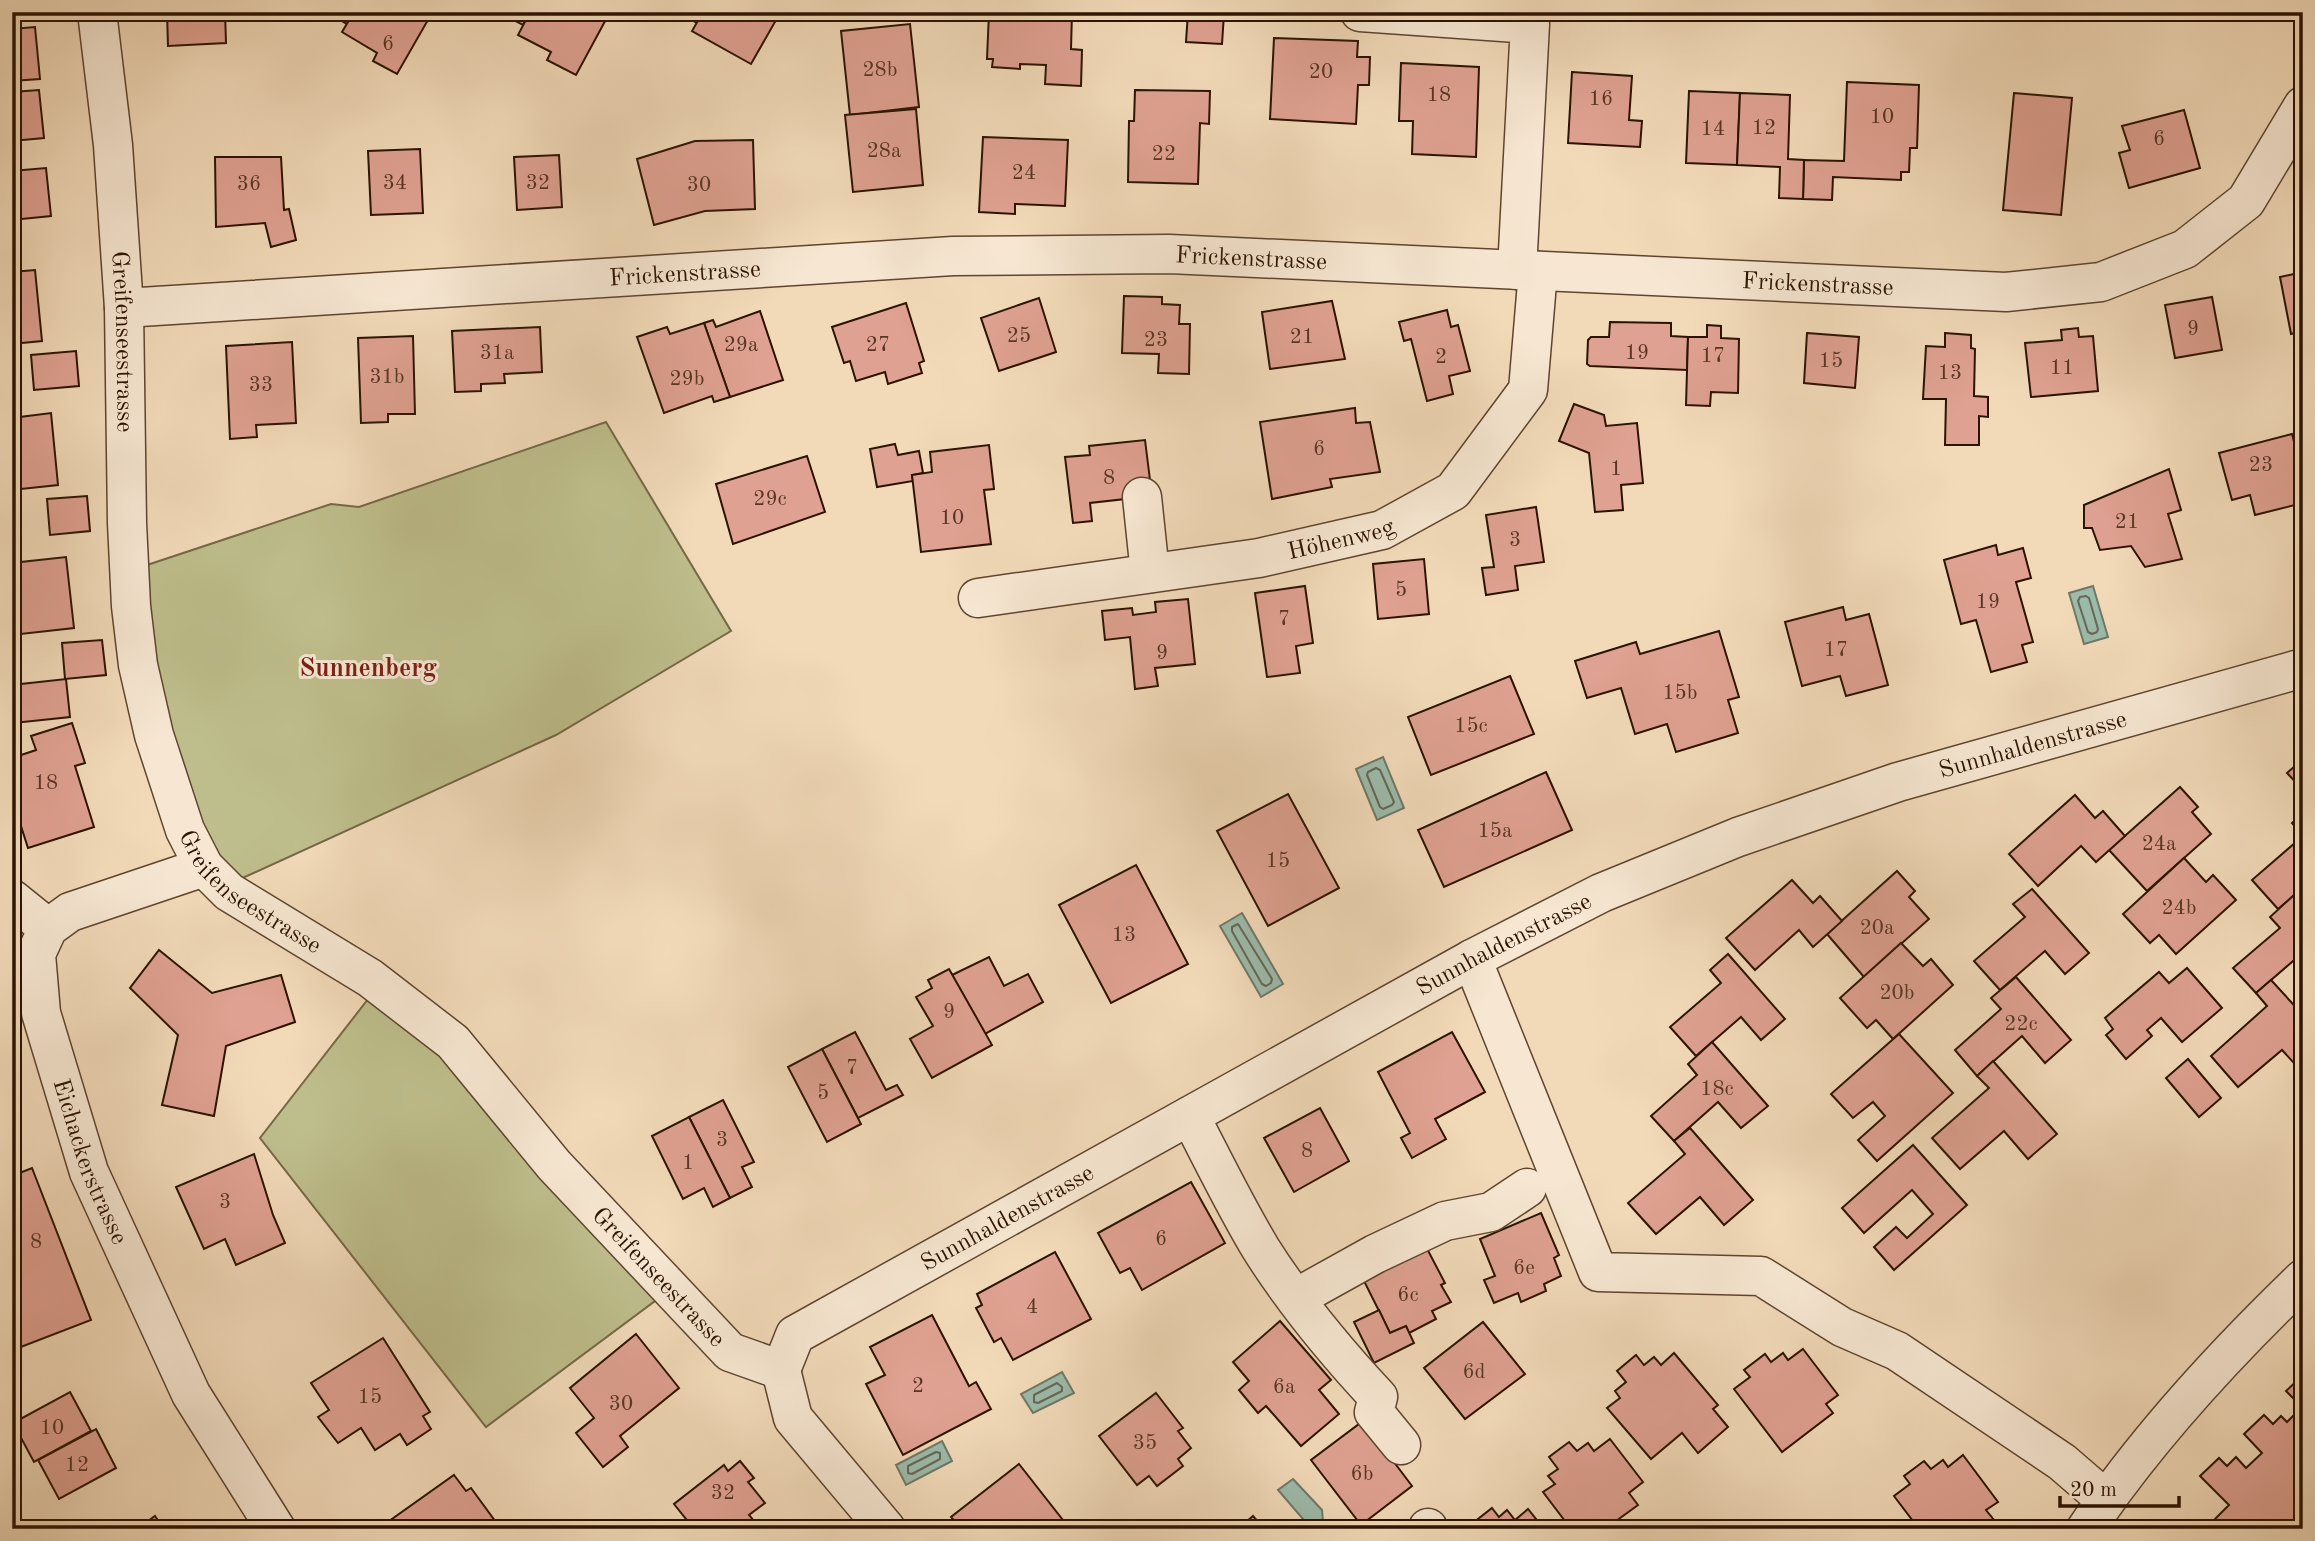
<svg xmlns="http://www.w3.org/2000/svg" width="2315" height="1541" viewBox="0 0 2315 1541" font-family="'Old Standard TT',serif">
  <rect width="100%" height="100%" fill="#f2dab9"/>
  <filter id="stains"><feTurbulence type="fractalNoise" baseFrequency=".00286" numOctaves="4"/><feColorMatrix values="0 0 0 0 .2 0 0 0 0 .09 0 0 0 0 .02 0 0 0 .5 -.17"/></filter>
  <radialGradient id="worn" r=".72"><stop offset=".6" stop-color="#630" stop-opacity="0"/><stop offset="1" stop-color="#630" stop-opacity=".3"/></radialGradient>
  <g fill="#bebe8c" stroke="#756846" stroke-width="2">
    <polygon points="606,422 731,631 556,735 236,881 204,849 153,701 138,568 331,504 359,507"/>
    <polygon points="372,994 472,1076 663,1295 486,1427 260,1138"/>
  </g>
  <g fill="#9cbbab" stroke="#6f7867" stroke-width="2">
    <polygon points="2093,586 2108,637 2084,644 2069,593"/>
    <polygon points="1383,757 1404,808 1377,820 1356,769"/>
    <polygon points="1242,913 1283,984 1261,997 1220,926"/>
    <polygon points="1062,1372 1074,1393 1033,1413 1021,1394"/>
    <polygon points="942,1441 952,1461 906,1485 896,1465"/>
    <polygon points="1293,1479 1322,1510 1323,1522 1317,1526 1309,1526 1278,1490"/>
  </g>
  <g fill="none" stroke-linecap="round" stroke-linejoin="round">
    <g stroke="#646756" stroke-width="2">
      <polygon points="2086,596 2089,598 2098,629 2097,632 2092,634 2088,632 2078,601 2080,597"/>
      <polygon points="1376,768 1380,770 1394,802 1392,805 1383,809 1380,807 1367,775 1368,772"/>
      <polygon points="1238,924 1272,979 1271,983 1266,986 1262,984 1232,931 1232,927"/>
      <polygon points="1057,1383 1062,1387 1062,1391 1038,1403 1034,1402 1034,1395"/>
      <polygon points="936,1452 940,1453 940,1459 912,1474 908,1473 908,1466"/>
    </g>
  </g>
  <g fill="#dfa191" stroke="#2c1300" stroke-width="2">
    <polygon points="167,12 225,12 226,43 168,46"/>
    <polygon points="327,12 354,12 347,24"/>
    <polygon points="354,12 431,12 432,13 397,74 373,61 377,53 342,32"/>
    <polygon points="498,12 530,12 523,25"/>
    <polygon points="530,12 610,12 576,75 547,60 551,52 518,35"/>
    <polygon points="679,12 703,12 697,23"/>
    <polygon points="703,12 779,12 780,13 751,64 692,31"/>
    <polygon points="989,12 1072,12 1071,49 1082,50 1081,86 1045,84 1046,65 1020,64 1020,69 992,67 993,59 987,59"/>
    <polygon points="1188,12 1224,14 1222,44 1186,42"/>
    <polygon points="910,24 919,107 850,115 841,31"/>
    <polygon points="35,27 40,79 12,81 12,29"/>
    <polygon points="1274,38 1358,41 1357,57 1370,57 1369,85 1358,85 1356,124 1270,119"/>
    <polygon points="1401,63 1479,67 1476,157 1412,154 1413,121 1399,121"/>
    <polygon points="1572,72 1632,76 1629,120 1642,121 1640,147 1568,143"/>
    <polygon points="1847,82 1919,85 1917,148 1910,148 1909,172 1901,172 1901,180 1833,177 1832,200 1803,199 1804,160 1844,161"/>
    <polygon points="39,90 44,138 12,141 12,92"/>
    <polygon points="1135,90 1210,91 1209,124 1200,123 1198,184 1128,182 1129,121 1134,121"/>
    <polygon points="1689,91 1740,93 1737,165 1686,163"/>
    <polygon points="1740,93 1790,95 1788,159 1804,160 1803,199 1779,198 1780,167 1737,165"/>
    <polygon points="2014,93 2072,98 2061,215 2003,210"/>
    <polygon points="916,109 923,185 853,192 845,115"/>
    <polygon points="2184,110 2200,168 2129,188 2119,153 2130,150 2122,126"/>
    <polygon points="983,137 1068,140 1065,206 1015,204 1015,214 979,212"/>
    <polygon points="753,140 755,209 705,211 654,225 637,159 695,141"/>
    <polygon points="420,149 423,213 371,215 368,151"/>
    <polygon points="559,155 562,207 517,210 514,157"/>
    <polygon points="215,157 281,157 284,210 289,209 296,240 271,247 265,223 216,227"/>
    <polygon points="46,168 51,216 12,220 12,171"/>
    <polygon points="35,270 42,341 12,344 12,272"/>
    <polygon points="2303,272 2303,331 2291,334 2280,277"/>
    <polygon points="1124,296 1162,297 1162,304 1180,305 1179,324 1190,324 1189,374 1158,373 1159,354 1122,353"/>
    <polygon points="2212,297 2222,350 2175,358 2165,305"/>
    <polygon points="1039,298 1056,352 999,371 981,318"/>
    <polygon points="1332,301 1345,359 1270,369 1262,312"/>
    <polygon points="906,303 924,361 919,363 922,373 888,384 885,372 856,381 850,361 844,363 832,327"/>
    <polygon points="1447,310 1451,327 1458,325 1470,371 1449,376 1453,394 1427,401 1411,339 1404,341 1399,322"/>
    <polygon points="760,311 783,380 730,397 704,323 713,320 716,327"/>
    <polygon points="1610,322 1671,323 1671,336 1688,337 1687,370 1590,366 1587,364 1588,340 1591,337 1609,337"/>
    <polygon points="704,323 730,397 714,402 712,396 664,413 637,337 667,327 670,334"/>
    <polygon points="1707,325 1721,326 1721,338 1739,339 1738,393 1711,392 1710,406 1686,405 1688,337 1707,337"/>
    <polygon points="540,327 542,372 504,374 505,383 481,384 481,391 455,392 452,331"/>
    <polygon points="2078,328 2079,337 2093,336 2098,391 2031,397 2025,343 2062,340 2061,330"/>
    <polygon points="1807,333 1859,337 1855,388 1804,383"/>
    <polygon points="1945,333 1971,335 1971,348 1975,349 1974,396 1988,397 1988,417 1979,416 1979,445 1945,445 1946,399 1923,399 1926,346 1945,347"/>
    <polygon points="413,336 415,414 388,414 388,422 361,423 358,338"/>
    <polygon points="292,342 296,423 256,425 257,437 230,439 226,346"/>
    <polygon points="76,351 79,386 34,390 31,355"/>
    <polygon points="1574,404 1604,415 1606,426 1637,423 1643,483 1621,485 1623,510 1595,512 1589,453 1559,441"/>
    <polygon points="1355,408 1356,423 1370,422 1380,472 1330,479 1332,487 1272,499 1260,422"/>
    <polygon points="51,413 58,485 12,490 12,418"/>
    <polygon points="2292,434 2303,475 2303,503 2255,515 2250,495 2232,500 2219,453"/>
    <polygon points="1145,440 1152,496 1090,503 1092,521 1073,523 1065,457 1090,455 1089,446"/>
    <polygon points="895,444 898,455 919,451 923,473 912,475 913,481 877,487 870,449"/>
    <polygon points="989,445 994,489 984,490 991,544 921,552 912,475 932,472 930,452"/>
    <polygon points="807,456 825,512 733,544 716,484"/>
    <polygon points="2169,469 2181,510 2168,514 2182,559 2145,567 2131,546 2100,550 2092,528 2084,528 2084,505"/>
    <polygon points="87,496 90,531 50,535 47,499"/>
    <polygon points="1536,507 1544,562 1515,566 1518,590 1486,595 1482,568 1494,567 1486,515"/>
    <polygon points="1996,545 1998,555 2023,548 2031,578 2016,582 2033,642 2022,645 2027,662 1991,672 1976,620 1961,624 1944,560"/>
    <polygon points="66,557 74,628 12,635 12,563"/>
    <polygon points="1424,559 1429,614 1378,619 1373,564"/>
    <polygon points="1305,586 1313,643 1296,646 1300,673 1267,677 1255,593"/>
    <polygon points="1188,599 1195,664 1155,668 1158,686 1135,689 1130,637 1105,640 1102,611 1132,608 1133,615 1156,612 1155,602"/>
    <polygon points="1843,607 1846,620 1869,614 1888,685 1846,696 1840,676 1802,686 1785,622"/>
    <polygon points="1719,631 1739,697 1728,700 1738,733 1676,752 1667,724 1635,734 1621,688 1587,698 1575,661 1636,642 1640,654"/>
    <polygon points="102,640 106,675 65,679 62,643"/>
    <polygon points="1510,676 1534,734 1431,775 1408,717"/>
    <polygon points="66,679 70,717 14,723 12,685"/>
    <polygon points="72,723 85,763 75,766 94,827 28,848 12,798 12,758 36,750 31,736"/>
    <polygon points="2303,759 2303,790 2287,773"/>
    <polygon points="1546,772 1572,830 1444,887 1418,830"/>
    <polygon points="2180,787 2198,807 2192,812 2211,834 2147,891 2109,850"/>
    <polygon points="1288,794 1339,888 1268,926 1217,831"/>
    <polygon points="2075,795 2095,818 2103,811 2125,836 2096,862 2081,846 2038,886 2009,854"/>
    <polygon points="2303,813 2303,836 2292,823"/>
    <polygon points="2303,836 2303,888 2278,909 2252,880"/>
    <polygon points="2184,858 2206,882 2213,875 2236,900 2176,954 2159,935 2150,943 2123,914"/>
    <polygon points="1136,865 1188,964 1111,1003 1059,905"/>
    <polygon points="1897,871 1915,891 1909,897 1929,919 1864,977 1827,934"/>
    <polygon points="1792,880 1813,903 1820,896 1842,921 1813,947 1799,930 1755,970 1726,938"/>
    <polygon points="2032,889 2089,953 2065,974 2045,951 2000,990 1974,961 2025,917 2013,904"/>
    <polygon points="2294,895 2303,905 2303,958 2300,955 2256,993 2233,968 2280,928 2270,917"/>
    <polygon points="1901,943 1923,966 1931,959 1953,985 1893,1039 1876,1020 1867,1028 1840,998"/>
    <polygon points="159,950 212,993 281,975 295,1022 226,1046 214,1116 162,1105 178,1035 130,988"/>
    <polygon points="1728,954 1785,1019 1761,1040 1741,1017 1696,1056 1670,1027 1721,983 1710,970"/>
    <polygon points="989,957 1004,986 1028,974 1043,1002 985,1034 952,975"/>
    <polygon points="2187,968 2222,1008 2182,1042 2161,1018 2147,1030 2152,1036 2126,1059 2106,1035 2113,1029 2105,1018 2159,972 2169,983"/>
    <polygon points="949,969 992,1045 932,1078 910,1039 933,1026 916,997 932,988 928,980"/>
    <polygon points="2016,977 2071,1040 2045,1063 2022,1036 1977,1076 1955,1050 2001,1009 1991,998"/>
    <polygon points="2271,980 2303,1015 2303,1073 2282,1050 2238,1087 2211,1056 2267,1006 2256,993"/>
    <polygon points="855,1032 886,1090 897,1085 903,1095 858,1118 822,1049"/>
    <polygon points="1452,1032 1485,1092 1435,1119 1446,1139 1412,1158 1401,1138 1410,1133 1378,1072"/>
    <polygon points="1899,1034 1953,1093 1877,1161 1858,1140 1885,1116 1873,1102 1853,1118 1831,1094"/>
    <polygon points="1712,1042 1768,1106 1741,1128 1718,1102 1674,1141 1651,1116 1697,1075 1688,1064"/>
    <polygon points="822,1049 861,1124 827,1142 788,1067"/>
    <polygon points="2188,1059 2221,1098 2199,1117 2166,1078"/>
    <polygon points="1993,1061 2057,1134 2028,1159 2004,1131 1960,1169 1932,1138 1989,1088 1977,1076"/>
    <polygon points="723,1100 754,1162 742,1167 752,1187 730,1198 689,1117"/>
    <polygon points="1320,1108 1349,1161 1294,1192 1264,1138"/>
    <polygon points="689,1117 730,1198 713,1207 704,1188 683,1199 652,1136"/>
    <polygon points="1690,1128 1753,1200 1724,1225 1700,1197 1656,1234 1628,1203 1685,1154 1674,1141"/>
    <polygon points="1913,1145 1967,1205 1894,1270 1874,1247 1896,1227 1907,1238 1933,1214 1912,1190 1864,1233 1842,1208"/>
    <polygon points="254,1154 273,1215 285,1243 236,1265 225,1239 204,1249 176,1187"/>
    <polygon points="32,1168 91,1320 13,1350 12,1176"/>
    <polygon points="1191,1182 1225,1243 1142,1290 1130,1268 1120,1273 1098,1233"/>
    <polygon points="1541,1213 1559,1255 1554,1258 1561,1276 1544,1284 1546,1291 1521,1302 1518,1293 1494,1303 1484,1280 1495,1276 1480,1239"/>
    <polygon points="1423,1241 1445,1283 1441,1285 1451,1302 1432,1311 1436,1319 1409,1333 1406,1326 1390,1333 1360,1273"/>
    <polygon points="1055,1252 1091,1319 1013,1360 1001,1338 994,1342 976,1308 982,1305 977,1294"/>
    <polygon points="1379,1310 1390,1333 1406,1326 1414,1343 1374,1363 1354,1322"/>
    <polygon points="932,1315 969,1386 976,1382 991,1409 903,1455 866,1384 885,1375 870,1347"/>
    <polygon points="1280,1321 1331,1380 1319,1390 1339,1414 1301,1446 1266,1406 1258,1413 1239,1390 1249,1381 1233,1362"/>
    <polygon points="1483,1322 1525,1374 1465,1419 1424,1368"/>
    <polygon points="636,1334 679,1388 620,1436 628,1447 603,1467 576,1433 594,1418 570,1388"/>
    <polygon points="383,1338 430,1412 423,1416 431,1429 407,1445 400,1434 375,1450 361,1428 338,1443 318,1417 329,1410 311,1383"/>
    <polygon points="1803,1349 1838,1395 1826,1404 1833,1413 1782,1452 1734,1389 1750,1377 1744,1370 1765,1354 1771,1362 1783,1353 1788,1360"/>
    <polygon points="1674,1353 1718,1405 1713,1409 1728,1427 1698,1453 1682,1433 1651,1459 1607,1408 1620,1398 1615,1391 1626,1382 1617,1371 1636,1355 1644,1365 1654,1357 1661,1365"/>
    <polygon points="2303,1375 2303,1527 2298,1523 2292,1529 2209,1529 2207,1527 2229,1505 2200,1476 2219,1458 2227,1466 2236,1457 2246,1468 2262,1453 2244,1434 2264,1415 2273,1424 2281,1416 2287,1422 2302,1407 2286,1391"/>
    <polygon points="70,1392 91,1431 34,1462 13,1423"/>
    <polygon points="1156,1393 1183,1428 1178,1431 1191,1448 1178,1459 1183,1466 1157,1486 1149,1476 1137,1485 1099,1436"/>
    <polygon points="1363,1421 1412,1486 1361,1525 1311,1460"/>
    <polygon points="96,1429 116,1468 59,1499 38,1460"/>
    <polygon points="1610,1439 1643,1482 1629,1493 1638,1505 1605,1529 1571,1529 1543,1492 1555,1484 1548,1476 1558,1469 1549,1457 1569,1442 1577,1451 1588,1443 1594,1451"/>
    <polygon points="1963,1455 1998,1502 1986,1510 1994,1520 1982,1529 1919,1529 1894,1496 1910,1484 1904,1476 1924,1461 1931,1469 1943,1460 1948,1467"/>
    <polygon points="740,1461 754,1478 748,1482 765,1503 749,1515 759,1527 694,1529 674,1504 724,1465 728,1471"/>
    <polygon points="1019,1464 1070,1529 961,1529 951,1517"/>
    <polygon points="454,1475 466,1491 471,1488 501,1529 393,1529 397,1526 392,1519"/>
    <polygon points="1492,1508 1499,1517 1507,1510 1515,1520 1528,1509 1544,1529 1472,1529 1469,1526"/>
    <polygon points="155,1516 164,1529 137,1529"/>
    <polygon points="1253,1516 1264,1529 1238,1529"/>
  </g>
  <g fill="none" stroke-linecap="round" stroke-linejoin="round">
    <defs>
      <g id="minor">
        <path id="s1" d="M97,12L113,145L124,308L127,523L131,606L138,665L154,735L185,830L204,867L229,892L370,978L453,1042L554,1165L730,1352L781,1370"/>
        <polyline points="1360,12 1530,24 1517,270"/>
        <path id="s2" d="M124,308L953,256L1169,254L2006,292L2101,282L2185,249L2246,201L2303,106"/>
        <polyline points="1142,497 1150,573"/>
        <path id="s3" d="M978,598L1259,558L1382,530L1453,491L1528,390L1538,271"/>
        <path id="s4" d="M204,867L70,912L48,928L36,954L41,1013L89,1172L191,1394L276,1529"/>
        <polyline points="12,899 48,928"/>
        <polyline points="1472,959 1598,1272 1761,1276 1842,1327 1897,1351 2062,1462 2106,1500"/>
        <path d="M1190,1116C1213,1160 1235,1206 1261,1249C1294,1301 1336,1352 1378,1397L1374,1412L1401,1445"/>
        <polyline points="1296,1298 1375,1254 1445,1221 1491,1212 1527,1188"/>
        <path id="s5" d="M781,1370L795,1335L1472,959L1601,893L1738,837L1898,782L2303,668"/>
        <polyline points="781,1370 793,1418 886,1529"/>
        <polyline points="1428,1529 1428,1528"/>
        <path d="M2086,1529C2147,1438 2224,1355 2303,1279"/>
      </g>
    </defs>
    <use href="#minor" stroke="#5e452e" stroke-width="41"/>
    <use href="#minor" stroke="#f7e7d2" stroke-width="38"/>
  </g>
  <g text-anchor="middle" stroke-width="6" stroke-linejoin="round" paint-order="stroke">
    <g font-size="21" fill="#593624">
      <text x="388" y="50">6</text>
      <text x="880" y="76">28b</text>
      <text x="1321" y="78">20</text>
      <text x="1439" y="101">18</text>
      <text x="1601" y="105">16</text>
      <text x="1882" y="123">10</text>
      <text x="1764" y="134">12</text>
      <text x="1713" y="135">14</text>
      <text x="2159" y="145">6</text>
      <text x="884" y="157">28a</text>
      <text x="1164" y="160">22</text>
      <text x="1024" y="179">24</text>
      <text x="395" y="189">34</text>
      <text x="538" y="189">32</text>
      <text x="249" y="190">36</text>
      <text x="699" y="191">30</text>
      <text x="2193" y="335">9</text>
      <text x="1019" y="342">25</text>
      <text x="1302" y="343">21</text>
      <text x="1156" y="346">23</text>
      <text x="741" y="351">29a</text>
      <text x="878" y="351">27</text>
      <text x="497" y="359">31a</text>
      <text x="1637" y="359">19</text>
      <text x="1713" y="362">17</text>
      <text x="1441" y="363">2</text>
      <text x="1831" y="367">15</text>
      <text x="2062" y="374">11</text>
      <text x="1950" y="379">13</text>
      <text x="387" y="383">31b</text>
      <text x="687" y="385">29b</text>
      <text x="261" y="391">33</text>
      <text x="1319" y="455">6</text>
      <text x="2261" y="471">23</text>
      <text x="1616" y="475">1</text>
      <text x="1109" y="484">8</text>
      <text x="770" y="505">29c</text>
      <text x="952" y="524">10</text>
      <text x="2127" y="528">21</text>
      <text x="1515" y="546">3</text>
      <text x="1401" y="596">5</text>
      <text x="1988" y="608">19</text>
      <text x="1284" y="625">7</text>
      <text x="1836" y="656">17</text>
      <text x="1162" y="659">9</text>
      <text x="1680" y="699">15b</text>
      <text x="1471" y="732">15c</text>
      <text x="46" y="789">18</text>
      <text x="1495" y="837">15a</text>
      <text x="2159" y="850">24a</text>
      <text x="1278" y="867">15</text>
      <text x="2179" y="914">24b</text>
      <text x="1877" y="934">20a</text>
      <text x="1124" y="941">13</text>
      <text x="1897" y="999">20b</text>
      <text x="949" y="1018">9</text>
      <text x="2021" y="1030">22c</text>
      <text x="852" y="1074">7</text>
      <text x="1717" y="1095">18c</text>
      <text x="823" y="1099">5</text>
      <text x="722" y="1146">3</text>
      <text x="1307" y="1157">8</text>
      <text x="688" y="1169">1</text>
      <text x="225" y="1208">3</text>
      <text x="1161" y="1245">6</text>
      <text x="36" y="1248">8</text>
      <text x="1524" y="1274">6e</text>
      <text x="1408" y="1301">6c</text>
      <text x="1032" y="1313">4</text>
      <text x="1474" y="1378">6d</text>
      <text x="918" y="1392">2</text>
      <text x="1284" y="1393">6a</text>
      <text x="370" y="1403">15</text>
      <text x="621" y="1410">30</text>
      <text x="52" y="1434">10</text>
      <text x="1145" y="1449">35</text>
      <text x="77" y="1471">12</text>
      <text x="1362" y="1480">6b</text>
      <text x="723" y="1499">32</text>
    </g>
    <g font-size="24" fill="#2c1300" stroke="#f7e7d2">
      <text dy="8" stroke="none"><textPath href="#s2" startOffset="1129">Frickenstrasse</textPath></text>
      <text dy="8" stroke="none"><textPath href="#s2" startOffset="562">Frickenstrasse</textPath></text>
      <text dy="8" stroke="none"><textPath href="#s2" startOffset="1696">Frickenstrasse</textPath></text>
      <text dy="8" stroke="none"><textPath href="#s1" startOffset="331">Greifenseestrasse</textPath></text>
      <text dy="8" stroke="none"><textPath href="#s3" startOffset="368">Höhenweg</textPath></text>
      <text dy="8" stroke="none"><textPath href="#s5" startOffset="1414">Sunnhaldenstrasse</textPath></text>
      <text dy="8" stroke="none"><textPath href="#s1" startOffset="919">Greifenseestrasse</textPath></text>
      <text dy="8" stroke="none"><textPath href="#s5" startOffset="847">Sunnhaldenstrasse</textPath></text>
      <text dy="8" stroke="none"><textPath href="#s4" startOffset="413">Eichackerstrasse</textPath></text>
      <text dy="8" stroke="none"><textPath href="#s5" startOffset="280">Sunnhaldenstrasse</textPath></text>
      <text dy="8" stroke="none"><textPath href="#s1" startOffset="1486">Greifenseestrasse</textPath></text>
    </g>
    <g font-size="26" font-weight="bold" fill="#7a1f14" stroke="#f7e7d2">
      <text x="368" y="676">Sunnenberg</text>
    </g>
  </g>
  <rect width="2315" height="1541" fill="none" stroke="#f2dab9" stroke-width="42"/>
  <rect x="14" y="14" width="2287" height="1513" fill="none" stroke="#2c1300" stroke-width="3.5"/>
  <rect x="21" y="21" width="2273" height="1499" fill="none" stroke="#2c1300" stroke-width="2"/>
  <path d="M2060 1496v10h119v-10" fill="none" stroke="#2c1300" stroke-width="3.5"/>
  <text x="2070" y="1496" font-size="21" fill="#2c1300" stroke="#f7e7d2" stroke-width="5" paint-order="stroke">20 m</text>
  <rect width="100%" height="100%" filter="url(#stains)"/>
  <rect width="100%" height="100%" fill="url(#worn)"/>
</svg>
